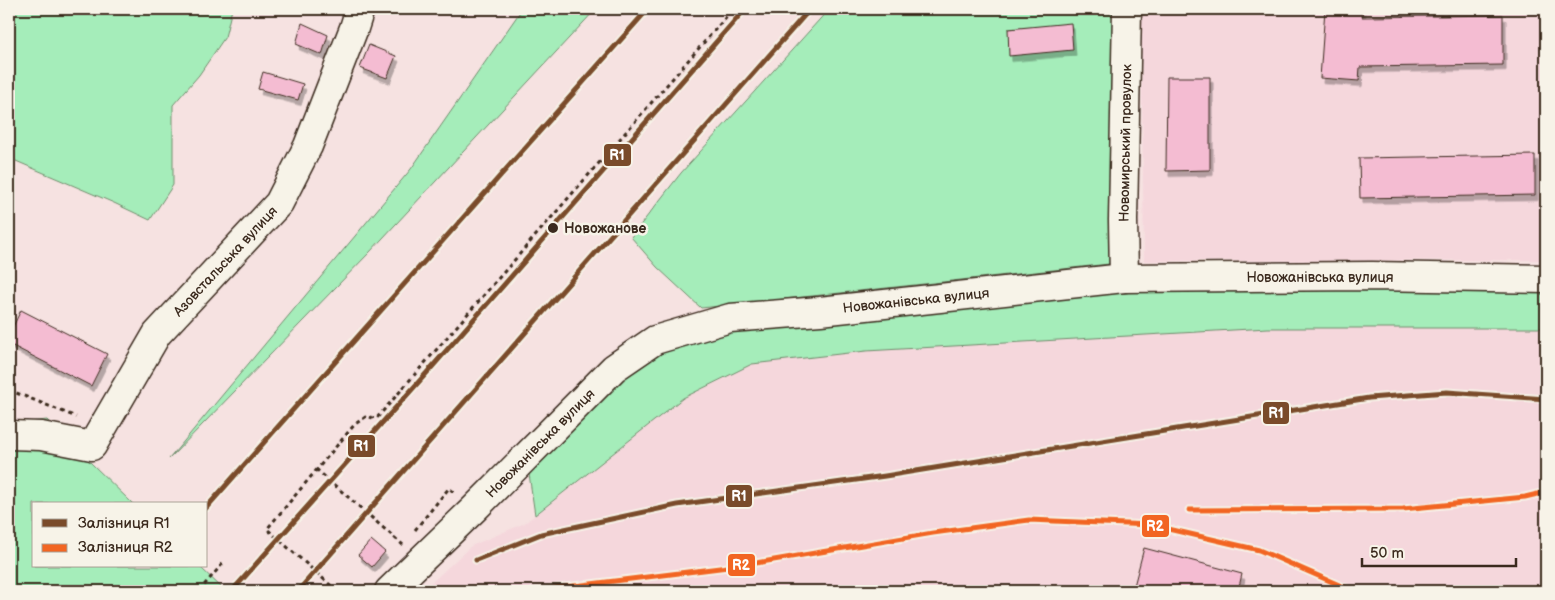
<svg xmlns="http://www.w3.org/2000/svg" width="1555" height="600" viewBox="0 0 1555 600" font-family="'Balsamiq Sans',sans-serif">
  <defs>
    <filter id="shadow"><feDropShadow dx="3" dy="5.5" stdDeviation="0" flood-color="#0004"/></filter>
  </defs>
  <rect width="100%" height="100%" fill="#f6e2e1"/>
  <filter id="ink" filterUnits="userSpaceOnUse"><feTurbulence type="fractalNoise" baseFrequency=".02" numOctaves="2"/><feDisplacementMap in="SourceGraphic" scale="10" xChannelSelector="R" yChannelSelector="G"/><feConvolveMatrix kernelMatrix="1 2 1 2 8 2 1 2 1" color-interpolation-filters="sRGB"/></filter>
  <g filter="url(#ink)">
    <g fill="#f5d7dc">
      <polygon points="1141,9 1546,9 1546,260 1144,261"/>
      <polygon points="1257,328 1546,328 1546,591 941,591 889,587 845,591 435,591 430,584 471,546 525,523 683,398 752,364 945,342"/>
    </g>
    <g fill="#a5edba" stroke="#708c6c">
      <polygon points="9,9 232,9 225,37 199,75 173,105 173,185 150,220 114,203 9,158"/>
      <polygon points="522,9 596,9 369,253 169,459 411,169"/>
      <polygon points="829,9 1125,9 1109,264 701,308 657,267 631,237 681,173"/>
      <polygon points="1124,278 1546,285 1546,328 1268,328 866,351 752,364 683,398 535,515 528,467 628,359 701,326"/>
      <polygon points="47,420 133,504 34,504 34,566 199,566 225,591 9,591 9,424"/>
    </g>
    <g fill="#f4bcd2" stroke="#3b2a1e" filter="url(#shadow)">
      <polygon points="1325,9 1363,9 1362,17 1503,15 1503,65 1360,67 1359,81 1320,78"/>
      <polygon points="302,23 328,35 322,55 296,44"/>
      <polygon points="1071,23 1073,50 1009,56 1008,29"/>
      <polygon points="369,45 396,56 387,78 360,68"/>
      <polygon points="263,72 303,84 298,100 258,89"/>
      <polygon points="1167,77 1210,77 1210,170 1166,171"/>
      <polygon points="1535,155 1535,195 1360,198 1359,158"/>
      <polygon points="21,310 107,354 91,386 9,344 9,335"/>
      <polygon points="371,540 385,552 372,567 358,555"/>
      <polygon points="1144,548 1242,574 1238,591 1153,591 1134,586"/>
    </g>
    <g fill="none" stroke-linecap="round" stroke-linejoin="round">
      <defs>
        <g id="minor">
          <polyline points="1124,278 1123,220 1127,9"/>
          <polyline points="9,435 41,436 92,446 157,334 279,203 308,146 354,28 360,9"/>
          <polyline points="389,591 474,509 614,368 655,340 730,318 820,311 1124,278 1372,276 1546,279"/>
        </g>
      </defs>
      <use href="#minor" stroke="#3b2a1e" stroke-width="31"/>
      <g stroke="#3b2a1e" stroke-width="3" stroke-dasharray="4 4" stroke-linecap="butt">
        <polyline points="9,390 76,417"/>
        <polyline points="316,469 403,545"/>
        <polyline points="415,530 449,488 456,494"/>
        <polyline points="199,591 225,561"/>
        <polyline points="337,591 267,529 355,424 367,416 376,419 733,9"/>
      </g>
      <use href="#minor" stroke="#f7f3e8" stroke-width="28"/>
      <defs>
        <g id="rail-1">
          <polyline points="206,508 648,9"/>
          <polyline points="476,560 541,534 677,505 885,476 1369,398 1447,392 1546,399"/>
          <polyline points="232,591 432,367 745,9"/>
          <polyline points="298,591 810,9"/>
        </g>
        <g id="rail-2">
          <polyline points="1189,510 1403,509 1525,497 1546,492"/>
          <polyline points="534,591 744,565 933,533 1029,520 1151,525 1259,550 1353,591"/>
        </g>
      </defs>
      <use href="#rail-1" stroke="#f7f3e8" stroke-width="9"/>
      <use href="#rail-2" stroke="#f7f3e8" stroke-width="9"/>
      <use href="#rail-1" stroke="#7a4b2a" stroke-width="5"/>
      <use href="#rail-2" stroke="#f26522" stroke-width="5"/>
    </g>
  </g>
  <circle fill="#3b2a1e" stroke="#f7f3e8" stroke-width="2" cx="553" cy="228" r="6"/>
  <g text-anchor="middle" stroke-width="5" stroke-linejoin="round" paint-order="stroke">
    <g font-size="14" fill="#3b2a1e" stroke="#f7f3e8">
      <text transform="translate(1125 143) rotate(-89)" y="5">Новомирський провулок</text>
      <text transform="translate(225 261) rotate(-47)" y="5">Азовстальська вулиця</text>
      <text x="1320" y="282">Новожанівська вулиця</text>
      <text transform="translate(916 300) rotate(-6)" y="5">Новожанівська вулиця</text>
      <text transform="translate(540 443) rotate(-45)" y="5">Новожанівська вулиця</text>
    </g>
    <g font-size="14" font-weight="bold" fill="#3b2a1e" stroke="#f7f3e8" text-anchor="start">
      <text x="564" y="233">Новожанове</text>
    </g>
  </g>
  <g stroke="#f7f3e8" stroke-width="2">
    <rect x="603" y="143" width="29" height="24" rx="5" fill="#7a4b2a"/>
    <rect x="1262" y="401" width="28" height="24" rx="5" fill="#7a4b2a"/>
    <rect x="347" y="434" width="29" height="24" rx="5" fill="#7a4b2a"/>
    <rect x="725" y="484" width="28" height="24" rx="5" fill="#7a4b2a"/>
    <rect x="1141" y="514" width="29" height="24" rx="5" fill="#f26522"/>
    <rect x="727" y="553" width="29" height="24" rx="5" fill="#f26522"/>
  </g>
  <g font-size="14" text-anchor="middle" font-weight="bold" fill="#fff">
    <text x="617" y="160">R1</text>
    <text x="1276" y="418">R1</text>
    <text x="361" y="451">R1</text>
    <text x="739" y="501">R1</text>
    <text x="1155" y="531">R2</text>
    <text x="741" y="570">R2</text>
  </g>
  <rect width="1555" height="600" fill="none" stroke="#f7f3e8" stroke-width="30"/>
  <rect x="15" y="15" width="1525" height="570" fill="none" stroke="#3b2a1e" stroke-width="2" filter="url(#ink)"/>
  <rect x="32" y="502" width="175" height="65" fill="#f7f3e8" stroke="#aca397"/>
  <rect x="42" y="519" width="25" height="8" fill="#7a4b2a" stroke="#aca397"/>
  <text x="78" y="528" font-size="15" fill="#3b2a1e">Залізниця R1</text>
  <rect x="42" y="544" width="25" height="8" fill="#f26522" stroke="#aca397"/>
  <text x="78" y="552" font-size="15" fill="#3b2a1e">Залізниця R2</text>
  <path d="M1362 558v8h154v-8" fill="none" stroke="#3b2a1e" stroke-width="2.5"/>
  <text x="1370" y="558" font-size="15" fill="#3b2a1e" stroke="#f7f3e8" stroke-width="4" paint-order="stroke">50 m</text>
</svg>
